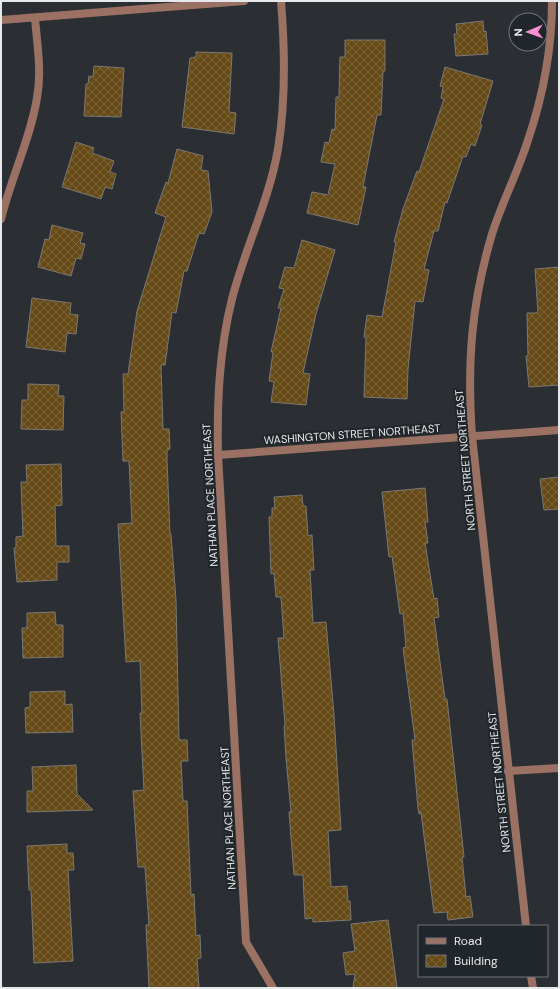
<svg xmlns="http://www.w3.org/2000/svg" width="560" height="989" viewBox="0 0 560 989" font-family="'DM Sans',sans-serif">
  <defs>
    <pattern id="building-cross-hatch" width="8" height="8" patternUnits="userSpaceOnUse"><rect width="8" height="8" fill="#664a17"/><path d="M0 0l8 8M0 8l8-8" fill="none" stroke="#7c6439"/></pattern>
  </defs>
  <rect width="100%" height="100%" fill="#2b2f34"/>
  <g fill="url(#building-cross-hatch)" stroke="#7c7872">
    <polygon points="483,21 484,32 486,31 488,54 456,56 454,34 457,34 456,24"/>
    <polygon points="345,40 385,40 385,71 383,71 381,115 377,115 363,187 366,187 358,225 307,213 312,192 328,195 335,164 321,162 325,142 329,143 332,129 335,130 336,97 339,97 340,57 345,57"/>
    <polygon points="196,52 232,53 229,112 236,113 234,134 182,127 190,58 196,57"/>
    <polygon points="94,66 124,68 121,117 84,116 86,84 88,84 89,76 93,77"/>
    <polygon points="445,67 493,81 480,124 482,125 475,146 471,144 466,157 463,156 447,203 445,202 438,231 434,231 424,269 429,270 423,302 415,301 408,369 407,399 364,397 366,338 364,337 367,315 382,317 396,242 394,242 403,209 417,171 419,172 444,99 441,98 443,87 440,86"/>
    <polygon points="76,142 94,148 92,153 114,161 110,172 116,174 112,189 105,187 101,199 62,187"/>
    <polygon points="177,149 203,156 201,170 208,171 212,212 204,234 199,233 187,271 184,271 176,313 172,312 165,365 161,365 163,429 169,429 170,449 167,450 167,460 170,534 171,534 176,600 179,740 187,740 188,761 181,761 183,801 187,801 191,895 194,894 196,936 200,935 201,958 197,959 199,988 149,988 146,925 149,925 145,867 138,867 133,791 144,790 140,713 142,713 140,661 126,662 118,524 132,523 129,461 123,461 121,412 124,412 123,374 128,374 137,311 166,217 155,213 166,182 168,183"/>
    <polygon points="52,225 83,233 80,243 85,244 81,259 76,258 71,276 38,267 45,239 49,240"/>
    <polygon points="302,240 335,250 316,314 303,373 310,374 306,405 271,402 274,382 269,381 273,352 271,352 281,308 278,308 284,289 279,288 285,267 294,268"/>
    <polygon points="559,267 559,385 529,387 526,356 528,356 527,313 538,313 535,269"/>
    <polygon points="32,298 71,303 70,314 78,315 76,334 67,333 65,352 26,347"/>
    <polygon points="28,384 59,385 58,396 64,396 63,430 21,429 22,400 28,400"/>
    <polygon points="61,464 62,505 55,506 56,546 69,546 69,562 57,562 57,580 17,582 14,548 16,548 16,537 23,536 21,482 27,482 26,465"/>
    <polygon points="559,477 559,509 544,510 540,479"/>
    <polygon points="425,488 428,522 425,522 428,543 425,543 434,599 437,598 439,617 434,618 445,699 447,699 464,857 462,857 466,897 470,896 473,917 448,920 447,912 434,913 421,813 419,814 418,808 412,740 415,740 403,648 406,647 403,613 400,614 392,556 389,557 382,492"/>
    <polygon points="302,495 303,506 306,506 308,536 312,535 314,570 310,570 313,623 326,622 334,715 341,830 328,831 331,887 347,886 348,902 350,901 351,920 313,922 313,918 305,919 303,875 294,875 289,812 291,812 286,758 284,726 285,725 278,638 284,638 281,597 276,597 274,573 271,574 269,517 272,517 272,508 275,508 274,497"/>
    <polygon points="55,612 56,625 63,625 63,657 23,658 22,628 27,628 27,613"/>
    <polygon points="65,691 65,705 72,704 73,732 26,733 25,708 30,707 30,692"/>
    <polygon points="76,765 77,794 93,810 27,812 27,791 33,791 32,767"/>
    <polygon points="67,844 67,853 73,853 74,870 68,870 73,961 34,963 31,890 29,890 27,846"/>
    <polygon points="388,920 397,988 353,988 355,974 346,975 343,953 355,951 351,924"/>
  </g>
  <g fill="none" stroke-linecap="round" stroke-linejoin="round">
    <g stroke="#9b7164" stroke-width="8">
      <polyline points="1,20 244,1"/>
      <path d="M1,219C11,178 30,140 37,98C42,71 37,44 35,18"/>
      <polyline points="218,455 559,430"/>
      <polyline points="508,771 559,768"/>
      <path d="M526,926L472,436C467,363 471,305 492,234C502,202 518,172 528,140C543,96 552,48 552,1"/>
      <polyline points="531,976 533,988"/>
      <path d="M273,988L246,942L218,455C217,402 219,351 232,299C245,248 269,201 278,149C286,100 285,50 281,1"/>
    </g>
  </g>
  <g text-anchor="middle" stroke-width="4" stroke-linejoin="round" paint-order="stroke">
    <g font-size="11" fill="#e6e9ec" stroke="#21262a">
      <text transform="translate(352 434) rotate(-4)" y="4">WASHINGTON STREET NORTHEAST</text>
      <text transform="translate(465 460) rotate(-95)" y="4">NORTH STREET NORTHEAST</text>
      <text transform="translate(210 495) rotate(-93)" y="4">NATHAN PLACE NORTHEAST</text>
      <text transform="translate(499 782) rotate(-96)" y="4">NORTH STREET NORTHEAST</text>
      <text transform="translate(228 818) rotate(-93)" y="4">NATHAN PLACE NORTHEAST</text>
    </g>
  </g>
  <rect width="560" height="989" fill="none" stroke="#e6e9ec" stroke-width="4"/>
  <rect x="418" y="925" width="130" height="52" fill="#21262a" stroke="#707478"/>
  <rect x="426" y="938" width="20" height="6" fill="#9b7164" stroke="#707478"/>
  <text x="454" y="945" font-size="12" fill="#e6e9ec">Road</text>
  <rect x="426" y="955" width="20" height="12" fill="url(#building-cross-hatch)" stroke="#707478"/>
  <text x="454" y="965" font-size="12" fill="#e6e9ec">Building</text>
  <g transform="translate(528 32) rotate(268)"><circle r="19" fill="#21262a" stroke="#707478"/>
  <path d="M0-3L7 15L0 10L-7 15Z" fill="#f690cf"/>
  <text y="-6" font-size="11" font-weight="bold" text-anchor="middle" fill="#e6e9ec">N</text>
  </g>
</svg>
